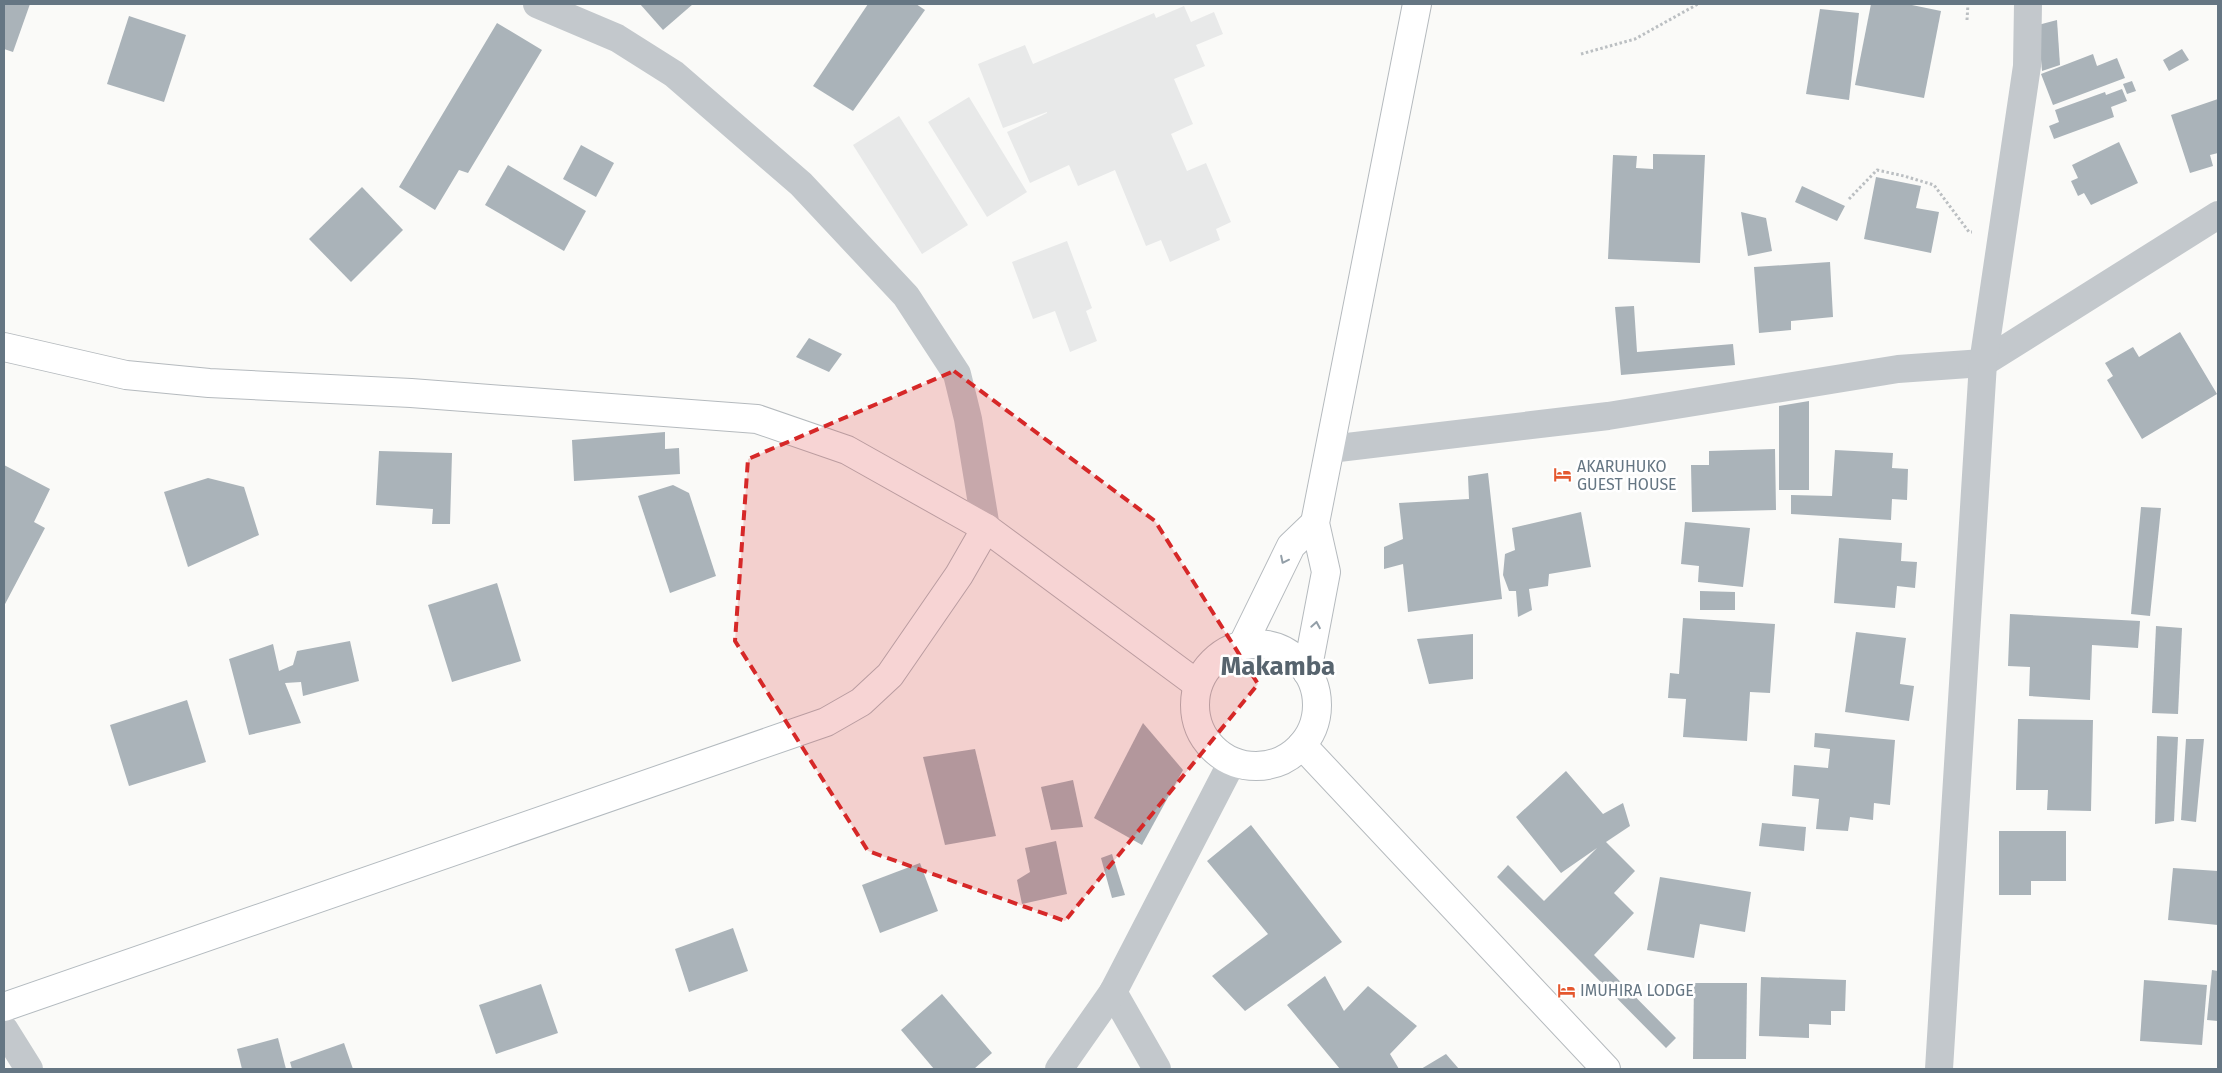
<svg xmlns="http://www.w3.org/2000/svg" width="2222" height="1073" viewBox="0 0 2222 1073" font-family="'Fira Sans',sans-serif">
  <rect width="100%" height="100%" fill="#fafaf8"/>
  <g fill="#e8e9e9">
    <polygon points="1184,6 1191,22 1214,12 1223,34 1196,45 1205,66 1174,79 1193,124 1171,134 1187,171 1206,163 1231,222 1216,229 1220,240 1170,262 1161,240 1146,246 1115,170 1078,186 1069,165 1030,183 1007,132 1047,113 1047,112 1003,128 978,64 1025,45 1033,64 1154,13 1156,18"/>
    <polygon points="969,97 1027,192 987,217 928,122"/>
    <polygon points="899,116 968,225 922,254 853,145"/>
    <polygon points="1067,241 1092,308 1086,311 1097,341 1070,352 1055,311 1033,319 1012,262"/>
  </g>
  <g fill="#aab3b9">
    <polygon points="4,4 30,4 13,52 4,49"/>
    <polygon points="640,4 693,4 663,30"/>
    <polygon points="868,4 916,4 925,10 853,111 813,86"/>
    <polygon points="1871,4 1907,4 1941,11 1924,98 1855,85"/>
    <polygon points="1820,9 1859,13 1849,100 1806,94"/>
    <polygon points="129,16 186,35 164,102 107,84"/>
    <polygon points="2057,20 2060,65 2042,71 2038,25"/>
    <polygon points="497,23 542,50 468,173 459,170 435,210 399,187"/>
    <polygon points="2182,49 2189,60 2169,71 2163,60"/>
    <polygon points="2093,54 2097,66 2117,58 2125,78 2053,105 2041,74"/>
    <polygon points="2132,81 2136,91 2127,94 2123,84"/>
    <polygon points="2122,89 2127,101 2111,107 2114,117 2054,139 2049,126 2059,122 2055,110 2105,92 2106,95"/>
    <polygon points="2218,99 2218,153 2210,155 2213,166 2190,173 2171,115"/>
    <polygon points="2119,142 2138,183 2091,205 2084,193 2078,196 2071,181 2078,178 2072,165"/>
    <polygon points="581,145 614,163 596,197 563,179"/>
    <polygon points="1653,154 1705,155 1700,263 1608,259 1613,155 1637,156 1636,168 1653,169"/>
    <polygon points="508,165 586,211 564,251 485,205"/>
    <polygon points="1876,177 1921,186 1916,208 1939,212 1931,253 1864,239"/>
    <polygon points="1802,186 1845,206 1837,221 1795,202"/>
    <polygon points="362,187 403,230 351,282 309,239"/>
    <polygon points="1741,212 1766,218 1772,251 1748,256"/>
    <polygon points="1830,262 1833,317 1791,321 1791,330 1759,333 1754,267"/>
    <polygon points="1634,306 1637,352 1733,344 1735,365 1621,375 1615,307"/>
    <polygon points="2180,332 2217,394 2142,439 2107,380 2113,376 2105,363 2133,347 2139,357"/>
    <polygon points="809,338 842,354 829,372 796,357"/>
    <polygon points="1809,401 1809,490 1779,490 1779,406"/>
    <polygon points="665,432 665,449 679,448 680,474 574,481 572,440"/>
    <polygon points="1775,449 1776,510 1692,512 1691,465 1709,465 1709,451"/>
    <polygon points="1835,450 1893,453 1892,468 1908,469 1907,500 1892,499 1891,520 1791,514 1791,495 1832,496"/>
    <polygon points="379,451 452,453 450,524 432,524 433,509 376,505"/>
    <polygon points="4,465 50,489 34,522 45,528 4,606"/>
    <polygon points="1488,473 1502,599 1408,612 1403,564 1384,569 1384,547 1403,539 1399,503 1469,499 1468,476"/>
    <polygon points="208,478 244,487 259,535 188,567 164,492"/>
    <polygon points="673,485 689,493 716,576 670,593 638,496"/>
    <polygon points="2141,507 2161,508 2150,616 2131,614"/>
    <polygon points="1581,512 1591,567 1549,574 1548,586 1529,589 1532,610 1518,617 1516,591 1509,591 1503,575 1505,554 1515,550 1512,528"/>
    <polygon points="1685,522 1750,528 1743,587 1698,582 1699,566 1681,564"/>
    <polygon points="1839,538 1902,543 1901,561 1917,562 1915,588 1897,586 1895,608 1834,603"/>
    <polygon points="497,583 521,661 452,682 428,605"/>
    <polygon points="1700,591 1735,592 1735,610 1700,610"/>
    <polygon points="2010,614 2140,621 2138,648 2092,645 2090,700 2029,696 2030,667 2008,666"/>
    <polygon points="1683,618 1775,624 1770,693 1750,692 1747,741 1683,737 1686,699 1668,698 1670,673 1679,674"/>
    <polygon points="2156,626 2182,628 2178,714 2152,713"/>
    <polygon points="1856,632 1906,638 1900,684 1914,686 1909,721 1845,712"/>
    <polygon points="1473,634 1473,679 1429,684 1417,639"/>
    <polygon points="350,641 359,681 303,696 301,682 285,683 301,723 249,735 229,659 273,644 279,671 293,665 297,651"/>
    <polygon points="187,700 206,762 129,786 110,725"/>
    <polygon points="2018,719 2093,720 2091,811 2047,810 2048,790 2016,790"/>
    <polygon points="1143,723 1183,770 1142,845 1094,818"/>
    <polygon points="1815,733 1895,740 1890,805 1874,803 1873,820 1850,817 1848,831 1816,829 1819,799 1792,796 1794,765 1828,768 1830,749 1814,747"/>
    <polygon points="2157,736 2178,737 2174,821 2155,824"/>
    <polygon points="2186,739 2204,739 2196,822 2181,820"/>
    <polygon points="975,749 996,836 945,845 923,757"/>
    <polygon points="1566,771 1603,814 1623,803 1630,826 1606,842 1635,871 1614,893 1634,913 1594,955 1676,1038 1666,1048 1497,877 1508,865 1544,901 1597,848 1561,873 1516,817"/>
    <polygon points="1073,780 1083,827 1051,830 1041,787"/>
    <polygon points="1762,823 1806,827 1804,851 1759,846"/>
    <polygon points="1251,825 1342,942 1245,1011 1212,976 1268,934 1207,861"/>
    <polygon points="1999,831 2066,831 2066,881 2031,881 2031,895 1999,895"/>
    <polygon points="1056,841 1067,894 1022,904 1017,880 1030,872 1025,848"/>
    <polygon points="1112,854 1125,895 1112,898 1101,858"/>
    <polygon points="920,863 938,911 880,933 862,885"/>
    <polygon points="2173,868 2218,871 2218,925 2168,920"/>
    <polygon points="1660,877 1751,892 1745,932 1700,924 1694,958 1647,950"/>
    <polygon points="733,928 748,971 689,992 675,949"/>
    <polygon points="2212,970 2218,971 2218,1021 2207,1020"/>
    <polygon points="1325,976 1344,1011 1368,986 1417,1026 1390,1054 1399,1069 1340,1069 1287,1005"/>
    <polygon points="1761,977 1846,980 1845,1011 1831,1011 1831,1025 1809,1024 1809,1038 1759,1036"/>
    <polygon points="2144,980 2207,985 2202,1045 2140,1041"/>
    <polygon points="1694,983 1747,983 1746,1059 1693,1059"/>
    <polygon points="541,984 558,1033 496,1054 479,1005"/>
    <polygon points="942,994 992,1053 974,1069 934,1069 901,1030"/>
    <polygon points="278,1038 286,1069 242,1069 237,1049"/>
    <polygon points="344,1043 353,1069 292,1069 290,1062"/>
    <polygon points="1446,1054 1459,1069 1421,1069"/>
  </g>
  <g fill="none" stroke-linecap="round" stroke-linejoin="round">
    <defs>
      <polyline id="secondary" points="4,1007 826,722 861,702 890,675 959,575 986,528"/>
      <g id="primary">
        <polyline points="4,347 126,375 209,383 411,393 757,419 847,450 986,528 1197,684"/>
        <polyline points="1243,644 1291,546 1315,523"/>
        <circle cx="1256" cy="705" r="61"/>
        <polyline points="1307,672 1326,572 1315,523 1417,4"/>
        <polyline points="1302,745 1606,1069"/>
      </g>
    </defs>
    <use href="#secondary" stroke="#b3babf" stroke-width="30"/>
    <use href="#primary" stroke="#b5babe" stroke-width="30"/>
    <g stroke="#bbbfc2" stroke-width="3" stroke-dasharray="2.5 2.5" stroke-linecap="butt">
      <polyline points="1967,20 1968,4"/>
      <polyline points="1581,54 1635,39 1698,4"/>
      <polyline points="1849,199 1877,170 1904,176 1934,185 1969,232 1972,232"/>
    </g>
    <g stroke="#c3c8cc" stroke-width="28">
      <polyline points="537,4 617,38 674,74 801,184 906,296 957,374 968,419 986,528"/>
      <polyline points="1330,449 1608,416 1898,369 1983,363 2218,215"/>
      <polyline points="1113,992 1157,1069"/>
      <polyline points="4,1029 29,1069"/>
      <polyline points="1059,1069 1113,992 1232,762"/>
      <polyline points="1939,1069 1983,363 2027,66 2028,4"/>
    </g>
    <use href="#secondary" stroke="#fff" stroke-width="28"/>
    <use href="#primary" stroke="#fff" stroke-width="28"/>
  </g>
  <defs><path id="oneway-chevron" d="M-2-3.5L2.5 0L-2 3.5" fill="none" stroke-width="1.6" stroke-linecap="round" stroke-linejoin="round" transform="scale(1.25)"/></defs>
  <g stroke="#939fa8">
    <use href="#oneway-chevron" transform="translate(1284 560) rotate(116)"/>
    <use href="#oneway-chevron" transform="translate(1316 625) rotate(-80)"/>
  </g>
  <path fill="#d62828" fill-opacity="0.2" stroke="#d62828" stroke-width="4" stroke-dasharray="10 6" stroke-linejoin="round" d="M954,371L1155,521L1258,684L1065,921L868,851L735,641L748,459Z"/>
  <defs>
    <symbol id="hotel-bare" viewBox="-9 -9 18 18"><path d="M-6-4.5h1.5V1H6V5H4.5V3h-9V5H-6ZM-4 0a1.8 1.8 0 1 1 3.6 0ZM.5 0V-2.5h3Q6-2.5 6 0Z" fill="#e4572e" stroke="#fff" stroke-width="2.5" paint-order="stroke"/></symbol>
  </defs>
  <g fill-rule="evenodd">
    <use href="#hotel-bare" x="1550" y="462" width="25" height="25"/>
    <use href="#hotel-bare" x="1554" y="978" width="25" height="25"/>
  </g>
  <g text-anchor="middle" stroke-width="5" stroke-linejoin="round" paint-order="stroke">
    <g font-size="16" fill="#657683" stroke="#fff" text-anchor="start">
      <text x="1577" y="472">AKARUHUKO<tspan x="1577" dy="18">GUEST HOUSE</tspan></text>
      <text x="1580" y="996">IMUHIRA LODGE</text>
    </g>
    <g font-size="26" font-weight="bold" fill="#57646e" stroke="#fff">
      <text x="1278" y="675">Makamba</text>
    </g>
  </g>
  <rect width="2222" height="1073" fill="none" stroke="#657683" stroke-width="10"/>
</svg>
